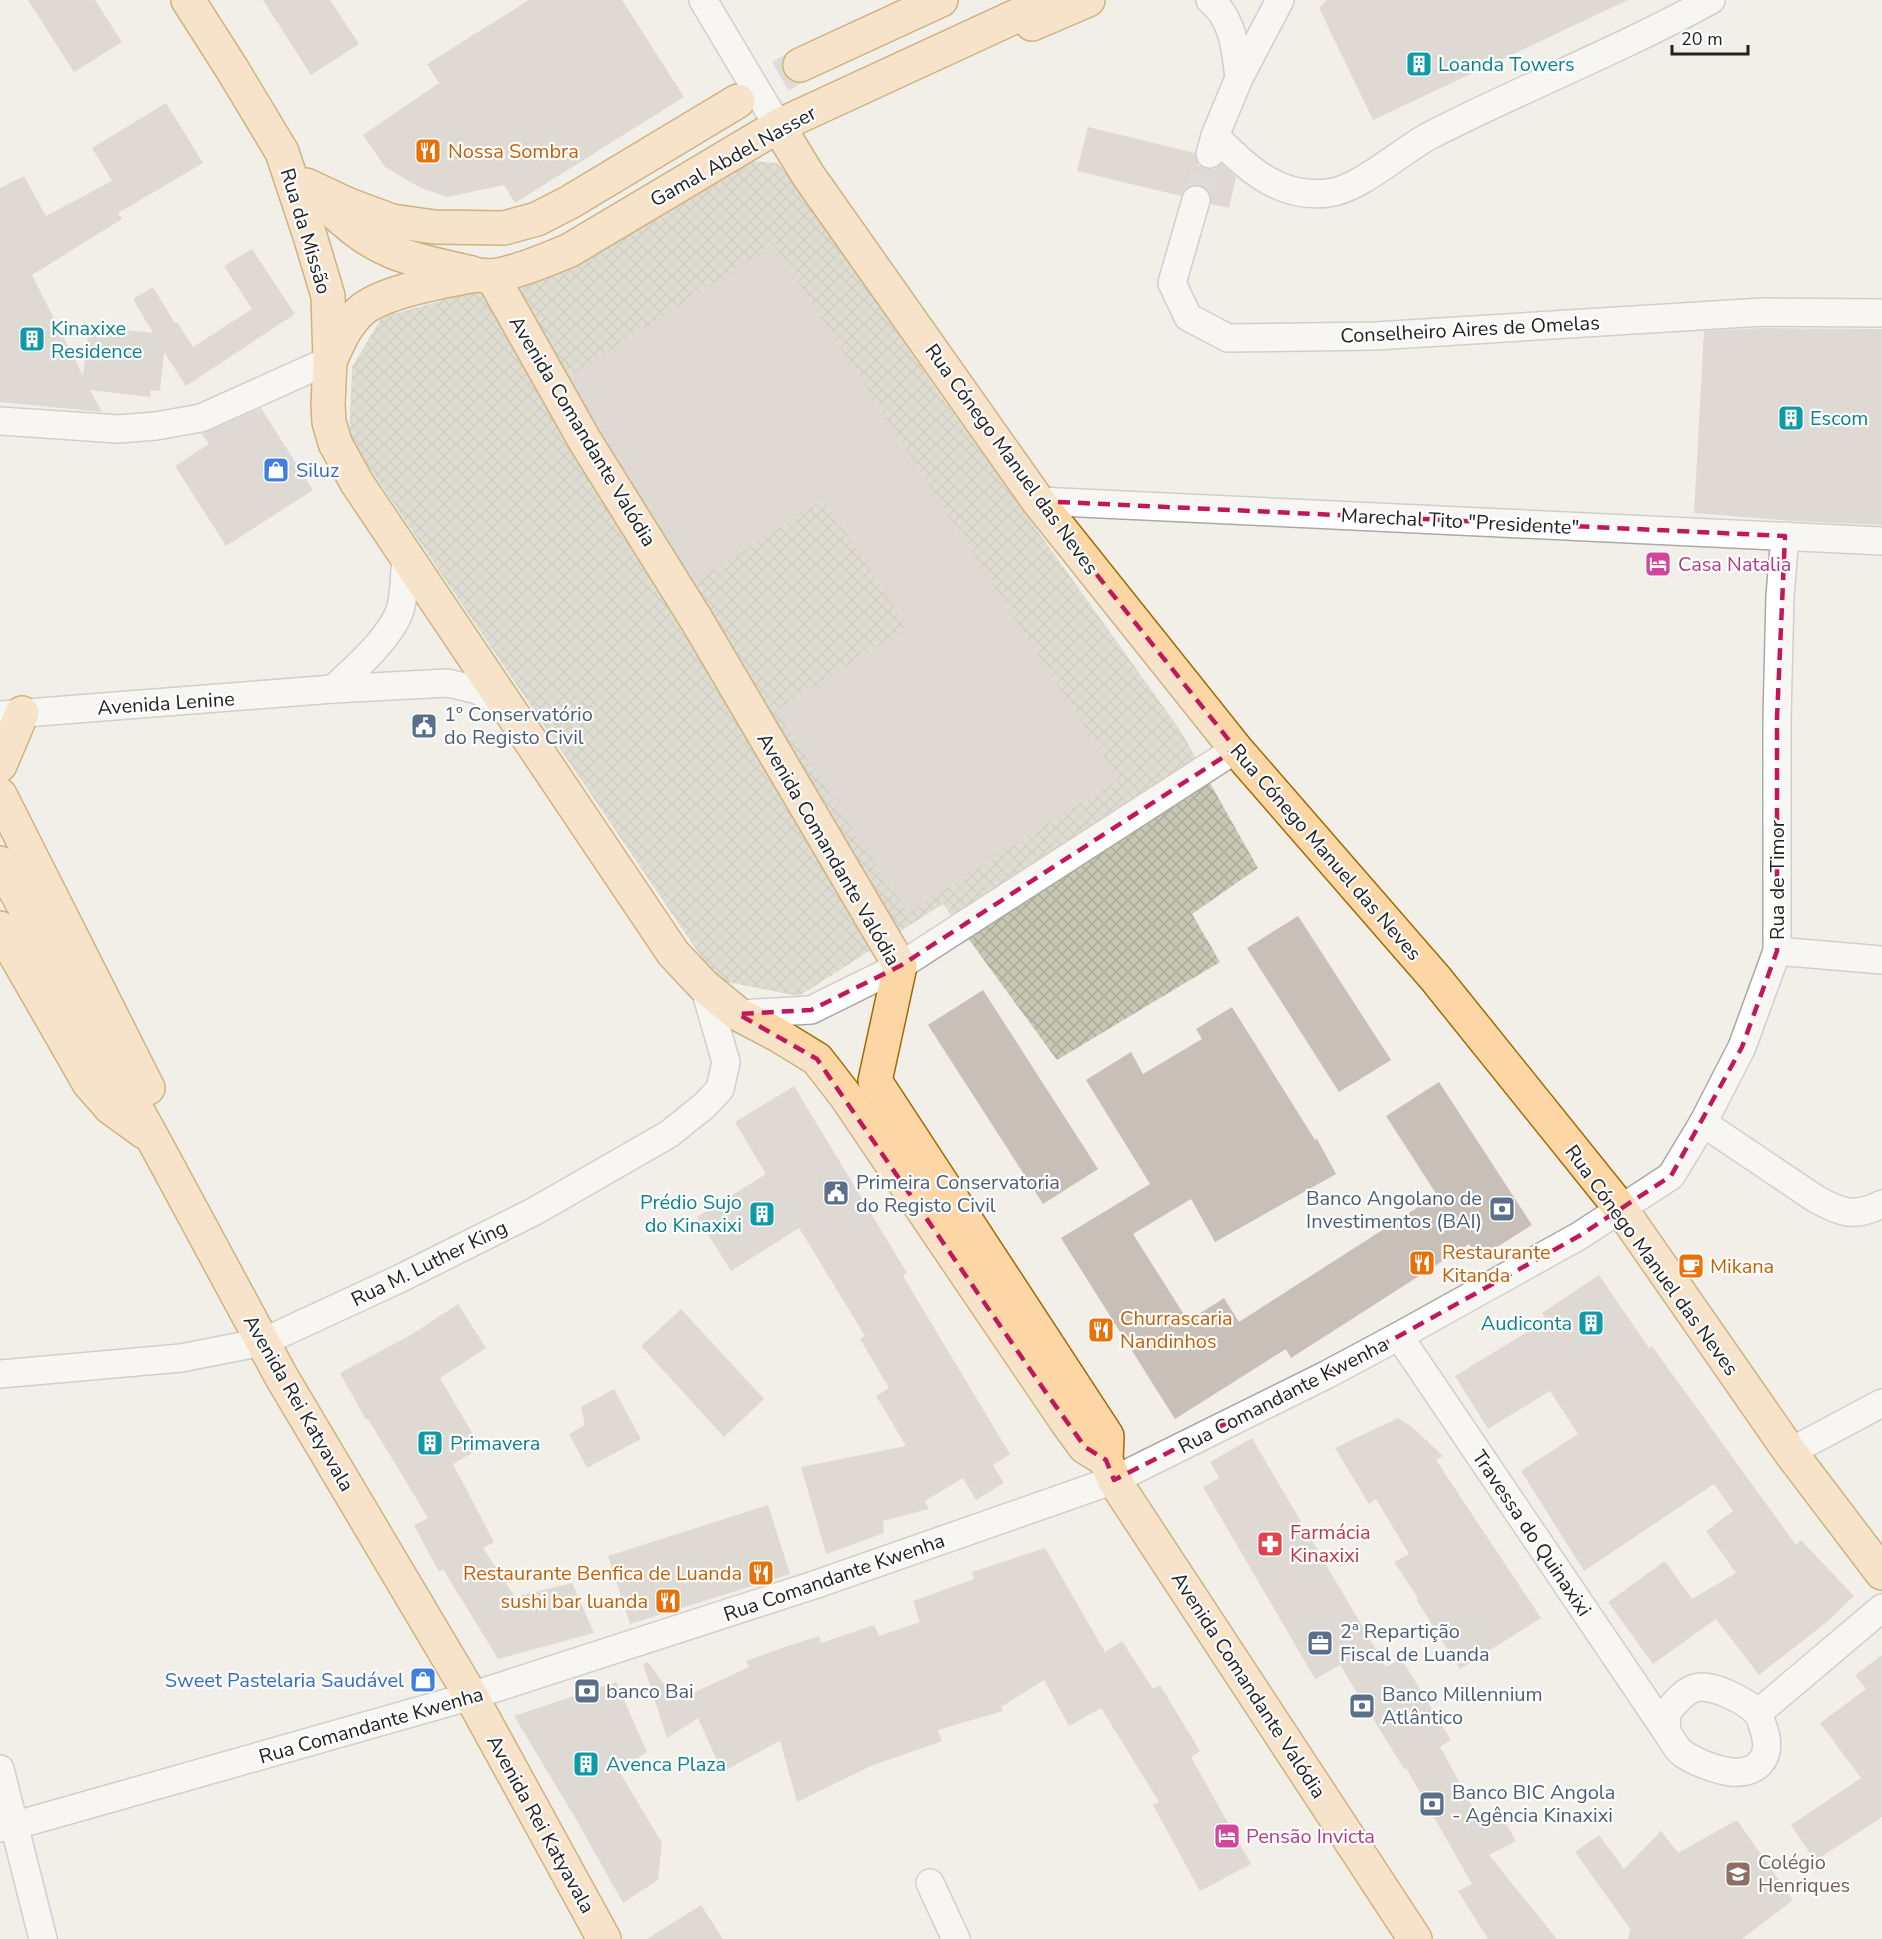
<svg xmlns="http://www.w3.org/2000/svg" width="1882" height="1939" viewBox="0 0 1882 1939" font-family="'Nunito Sans',sans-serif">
  <defs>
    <pattern id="construction-cross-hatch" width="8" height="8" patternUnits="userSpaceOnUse" patternTransform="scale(1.5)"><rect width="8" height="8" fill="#c7c7b4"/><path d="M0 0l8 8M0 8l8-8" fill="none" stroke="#abab9a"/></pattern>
  </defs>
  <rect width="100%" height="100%" fill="#f2efe9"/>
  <polygon fill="url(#construction-cross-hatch)" points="752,161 778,163 801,194 941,396 1180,730 1258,868 1192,914 1220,962 1057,1060 943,904 799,996 717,980 349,438 352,367 382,317 550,271"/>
  <g fill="#c7bfb8">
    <polygon points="28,0 95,0 122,42 74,72"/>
    <polygon points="263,0 330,0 359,44 311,75"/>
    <polygon points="529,0 622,0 684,97 515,203 504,185 448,197 421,188 385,167 363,135 439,83 427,64"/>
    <polygon points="1327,0 1628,0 1373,120 1319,8"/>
    <polygon points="166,103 203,163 118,213 122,219 32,275 83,376 89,326 153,333 133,299 153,287 175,323 177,322 193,347 252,309 224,266 252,249 295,314 186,386 164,352 160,391 151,390 150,397 90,390 102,412 0,402 0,188 24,176 46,216 112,181 92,148"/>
    <polygon points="1088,127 1195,153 1198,165 1206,169 1214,169 1222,164 1236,177 1229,208 1211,204 1211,197 1208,190 1200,185 1192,185 1186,188 1181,196 1077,171"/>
    <polygon points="774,244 1118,779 908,913 776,711 907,627 824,499 695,582 601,431 570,376"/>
    <polygon points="1763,328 1882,329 1882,525 1794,521 1694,513 1704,331"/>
    <polygon points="261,408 313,490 226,546 175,466 209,444 202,434"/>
    <polygon points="1298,916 1391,1060 1339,1092 1247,948"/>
    <polygon points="983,990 1098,1169 1043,1204 928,1025"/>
    <polygon points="1232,1007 1315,1140 1317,1139 1336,1174 1215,1242 1191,1199 1133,1234 1188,1321 1224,1298 1239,1322 1437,1195 1386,1116 1439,1082 1532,1225 1478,1259 1469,1244 1291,1358 1286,1349 1175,1419 1061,1238 1150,1184 1086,1080 1131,1052 1143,1074 1202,1039 1196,1029"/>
    <polygon points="794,1086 907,1273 903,1276 1010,1454 993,1465 1004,1483 976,1500 963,1478 925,1501 929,1509 883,1521 884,1533 826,1554 801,1467 906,1446 876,1396 889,1388 860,1339 865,1336 799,1228 731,1271 697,1217 766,1174 735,1122"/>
    <polygon points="1599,1275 1649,1348 1652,1346 1796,1545 1801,1540 1854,1596 1828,1621 1759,1675 1716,1619 1653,1664 1608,1602 1665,1561 1692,1599 1736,1573 1706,1531 1733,1511 1714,1484 1584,1571 1521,1471 1578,1434 1550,1391 1488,1429 1455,1376 1547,1320 1542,1313"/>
    <polygon points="458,1304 486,1348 440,1378 481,1448 453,1464 494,1542 483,1548 515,1597 572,1583 594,1633 498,1659 443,1569 439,1572 414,1525 428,1518 368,1419 366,1420 340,1373 414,1333"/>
    <polygon points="681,1309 764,1399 724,1437 641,1346"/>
    <polygon points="614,1389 641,1439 587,1468 569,1434 585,1425 581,1407"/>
    <polygon points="1398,1418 1412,1427 1443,1456 1436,1460 1541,1618 1460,1669 1416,1599 1418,1598 1394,1562 1409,1554 1376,1499 1369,1504 1335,1448"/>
    <polygon points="1252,1438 1386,1667 1401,1658 1451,1740 1440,1747 1479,1818 1497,1808 1516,1841 1489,1855 1557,1939 1488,1939 1458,1891 1472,1884 1406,1768 1404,1769 1340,1665 1315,1679 1203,1487 1219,1478 1210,1462"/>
    <polygon points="768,1505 790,1574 630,1624 608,1556"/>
    <polygon points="1045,1548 1105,1652 1122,1641 1153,1689 1160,1685 1200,1751 1191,1757 1251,1864 1200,1891 1153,1805 1159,1802 1101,1708 1069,1726 1044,1680 1001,1707 1003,1711 938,1730 942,1741 871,1766 797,1802 780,1741 722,1772 698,1718 667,1738 643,1664 648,1662 676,1701 749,1667 746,1661 782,1648 819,1636 821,1643 874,1625 879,1636 920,1622 913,1601 974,1579 972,1572"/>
    <polygon points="1882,1655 1882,1817 1815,1861 1791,1825 1861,1778 1820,1723 1866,1689 1855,1675"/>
    <polygon points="616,1682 647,1752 619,1771 662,1843 658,1880 623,1903 577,1821 514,1716"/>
    <polygon points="1737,1820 1793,1900 1742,1939 1628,1939 1630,1929 1575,1852 1599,1835 1624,1869 1661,1831 1678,1853"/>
    <polygon points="701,1905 723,1939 647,1939"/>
  </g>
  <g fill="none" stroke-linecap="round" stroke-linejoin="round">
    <polyline stroke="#c8c6c1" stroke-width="27" stroke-dasharray="27 14" stroke-linecap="butt" points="1196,200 1209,156"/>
    <polyline stroke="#c8c6c1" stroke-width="33" stroke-dasharray="33 16" stroke-linecap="butt" points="738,101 800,65"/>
    <defs>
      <g id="minor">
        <polyline points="703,0 778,126"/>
        <path d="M1210,0C1233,18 1236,51 1239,78"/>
        <path d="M1215,136C1247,168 1279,199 1328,193C1359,190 1402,150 1431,135C1523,88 1620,50 1711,0"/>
        <polyline points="1210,154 1215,136 1239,78 1280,0"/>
        <polyline points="1196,200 1172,283 1188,317 1228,338 1376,336 1763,312 1882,313"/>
        <polyline points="0,421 118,429 156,426 201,418 330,360"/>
        <polyline points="1038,501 1882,541"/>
        <path d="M333,689C354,670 391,637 400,610C405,594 404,574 406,558"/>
        <polyline points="0,715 333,689 448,683 477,690 506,704"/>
        <polyline points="1777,951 1882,960"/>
        <polyline points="738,1014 811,1010 900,966 1236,749"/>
        <path d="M1703,1123L1816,1199C1841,1213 1855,1218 1882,1204"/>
        <path d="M1399,1336L1666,1731C1671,1738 1676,1748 1682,1753C1693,1761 1711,1768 1725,1771C1754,1777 1774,1760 1764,1730C1762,1725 1761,1716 1757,1713C1747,1701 1711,1683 1695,1688C1684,1691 1674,1704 1667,1712L1666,1731"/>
        <polyline points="0,1374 181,1358 263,1342 399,1279 535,1211 669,1134 705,1105 720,1089 726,1062 704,986"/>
        <polyline points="1790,1452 1882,1403"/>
        <polyline points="1758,1713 1882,1608"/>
        <polyline points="0,1769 43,1939"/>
        <polyline points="0,1828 13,1826 471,1696 814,1585 1114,1480 1328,1374 1399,1336 1579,1236 1671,1176 1703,1123 1742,1047 1777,951 1777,718 1780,596 1785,536"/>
        <polyline points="930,1883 956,1939"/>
      </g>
      <g id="major">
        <polyline points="188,0 232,69 282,152 310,236 328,296 330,360 328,405 329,422 335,443 357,483 673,953 704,986 738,1014 778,1035 817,1059 845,1095 1068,1424 1085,1447 1106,1460"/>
        <polyline points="1032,24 1088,0"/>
        <polyline points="800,65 941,0"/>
        <polyline points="778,126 808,175 1038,501 1236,749 1436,979 1621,1209 1790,1452 1882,1573"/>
        <polyline points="306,185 349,205 392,221 435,227 504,228 537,219 570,202 738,101"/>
        <path d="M326,205C346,223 366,241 391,251C413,261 447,267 472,273"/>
        <polyline points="492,276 585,441 696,619 900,966 875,1081 1107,1436 1106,1460 1114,1480 1415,1939"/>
        <path d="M331,359C339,341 347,322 363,309C386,291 448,280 477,275C482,275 486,276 491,276C513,274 549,259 570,250L778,126L1051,0"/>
        <polyline points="0,765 22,713"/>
        <polyline points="0,795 148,1088"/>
        <polyline points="0,863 152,1137 281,1376 471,1696 604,1939"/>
        <polyline points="0,928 89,1083 111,1108 144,1132"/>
      </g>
    </defs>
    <use href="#minor" stroke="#a9a9a9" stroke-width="30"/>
    <use href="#major" stroke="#a06b00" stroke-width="36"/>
    <use href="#minor" stroke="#fff" stroke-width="27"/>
    <use href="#major" stroke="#fcd6a4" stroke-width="33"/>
  </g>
  <path d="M0 0H1882V1939H0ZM1038,501L1785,536L1777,718V951L1742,1047L1671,1176L1579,1236L1399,1336L1114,1480L1106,1460L1085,1447L1047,1394L817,1059L738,1014L811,1010L900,966L1236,749Z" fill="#f2efe9" fill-opacity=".55" fill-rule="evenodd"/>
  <path fill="none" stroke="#c2185b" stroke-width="4.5" stroke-dasharray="12 8" stroke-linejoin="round" d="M1038,501L1785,536L1777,718V951L1742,1047L1671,1176L1579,1236L1399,1336L1114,1480L1106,1460L1085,1447L1047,1394L817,1059L738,1014L811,1010L900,966L1236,749Z"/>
  <defs>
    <symbol id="building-square" viewBox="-11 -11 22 22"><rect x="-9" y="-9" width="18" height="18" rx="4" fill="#0f9aa8" stroke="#fff"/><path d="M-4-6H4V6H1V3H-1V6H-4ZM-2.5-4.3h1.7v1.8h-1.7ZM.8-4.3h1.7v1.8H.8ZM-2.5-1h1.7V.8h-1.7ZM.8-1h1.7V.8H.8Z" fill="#fff"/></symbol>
    <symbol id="restaurant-square" viewBox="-11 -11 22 22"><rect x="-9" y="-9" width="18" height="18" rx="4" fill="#e8710a" stroke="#fff"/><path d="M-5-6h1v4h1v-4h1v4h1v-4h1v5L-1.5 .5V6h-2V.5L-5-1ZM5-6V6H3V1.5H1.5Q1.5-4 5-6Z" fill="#fff"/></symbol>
    <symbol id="shop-square" viewBox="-11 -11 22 22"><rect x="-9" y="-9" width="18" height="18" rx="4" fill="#3f7fe0" stroke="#fff"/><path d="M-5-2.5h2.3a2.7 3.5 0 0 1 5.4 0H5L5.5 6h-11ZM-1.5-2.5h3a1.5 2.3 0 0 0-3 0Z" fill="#fff"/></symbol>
    <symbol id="hotel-square" viewBox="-11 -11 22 22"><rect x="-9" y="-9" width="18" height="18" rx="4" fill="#d1479c" stroke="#fff"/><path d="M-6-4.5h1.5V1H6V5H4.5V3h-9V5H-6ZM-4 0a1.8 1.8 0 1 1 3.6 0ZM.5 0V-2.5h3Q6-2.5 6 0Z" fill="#fff"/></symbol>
    <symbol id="civic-square" viewBox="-11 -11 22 22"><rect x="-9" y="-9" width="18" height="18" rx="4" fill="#5c6f8a" stroke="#fff"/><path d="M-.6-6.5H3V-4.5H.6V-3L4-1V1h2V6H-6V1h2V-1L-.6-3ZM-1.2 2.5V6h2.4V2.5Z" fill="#fff"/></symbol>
    <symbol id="bank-square" viewBox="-11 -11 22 22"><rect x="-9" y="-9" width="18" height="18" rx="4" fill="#5c6f8a" stroke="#fff"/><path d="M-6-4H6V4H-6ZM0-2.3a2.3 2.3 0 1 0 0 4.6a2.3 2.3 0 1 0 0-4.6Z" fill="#fff"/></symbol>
    <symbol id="cafe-square" viewBox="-11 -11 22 22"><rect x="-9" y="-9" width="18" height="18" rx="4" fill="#e8710a" stroke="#fff"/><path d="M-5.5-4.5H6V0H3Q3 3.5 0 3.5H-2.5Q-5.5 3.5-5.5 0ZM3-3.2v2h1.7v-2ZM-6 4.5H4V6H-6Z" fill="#fff"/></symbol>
    <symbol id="pharmacy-square" viewBox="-11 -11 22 22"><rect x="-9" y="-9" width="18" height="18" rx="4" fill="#e0444e" stroke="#fff"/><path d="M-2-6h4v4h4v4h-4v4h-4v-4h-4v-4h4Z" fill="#fff"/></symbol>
    <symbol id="office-square" viewBox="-11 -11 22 22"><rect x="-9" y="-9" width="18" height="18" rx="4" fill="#5c6f8a" stroke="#fff"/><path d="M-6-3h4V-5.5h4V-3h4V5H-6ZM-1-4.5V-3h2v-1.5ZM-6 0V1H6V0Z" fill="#fff"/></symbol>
    <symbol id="university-square" viewBox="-11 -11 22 22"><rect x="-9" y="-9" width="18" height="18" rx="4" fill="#8d6e63" stroke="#fff"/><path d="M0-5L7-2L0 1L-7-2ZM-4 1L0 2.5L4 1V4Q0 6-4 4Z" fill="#fff"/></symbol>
  </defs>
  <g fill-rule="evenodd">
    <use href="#building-square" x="1404" y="49" width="30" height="30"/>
    <use href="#restaurant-square" x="413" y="136" width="30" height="30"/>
    <use href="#building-square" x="17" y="324" width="30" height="30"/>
    <use href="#building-square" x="1776" y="403" width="30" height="30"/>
    <use href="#shop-square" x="261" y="455" width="30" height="30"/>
    <use href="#hotel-square" x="1643" y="549" width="30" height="30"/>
    <use href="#civic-square" x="409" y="711" width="30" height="30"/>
    <use href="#civic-square" x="821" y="1178" width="30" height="30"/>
    <use href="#bank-square" x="1487" y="1194" width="30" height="30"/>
    <use href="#building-square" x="747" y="1199" width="30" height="30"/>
    <use href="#restaurant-square" x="1407" y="1248" width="30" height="30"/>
    <use href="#cafe-square" x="1676" y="1251" width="30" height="30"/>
    <use href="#building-square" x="1576" y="1308" width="30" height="30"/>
    <use href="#restaurant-square" x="1086" y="1315" width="30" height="30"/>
    <use href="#building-square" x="415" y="1428" width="30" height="30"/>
    <use href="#pharmacy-square" x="1255" y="1529" width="30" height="30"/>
    <use href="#restaurant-square" x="746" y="1558" width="30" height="30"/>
    <use href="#restaurant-square" x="653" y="1586" width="30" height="30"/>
    <use href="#office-square" x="1305" y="1628" width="30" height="30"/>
    <use href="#shop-square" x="408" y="1665" width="30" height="30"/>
    <use href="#bank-square" x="572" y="1676" width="30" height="30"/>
    <use href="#bank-square" x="1347" y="1691" width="30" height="30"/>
    <use href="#building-square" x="571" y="1749" width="30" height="30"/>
    <use href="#bank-square" x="1417" y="1789" width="30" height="30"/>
    <use href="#hotel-square" x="1212" y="1821" width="30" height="30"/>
    <use href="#university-square" x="1723" y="1859" width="30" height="30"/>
  </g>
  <g text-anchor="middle" stroke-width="4.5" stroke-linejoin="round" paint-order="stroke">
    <g font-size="20" fill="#0d838f" stroke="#fff" text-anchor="start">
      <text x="1438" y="71">Loanda Towers</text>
      <text x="51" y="335">Kinaxixe<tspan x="51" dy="23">Residence</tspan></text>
      <text x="1810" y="425">Escom</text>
      <text x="742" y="1209" text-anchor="end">Prédio Sujo<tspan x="742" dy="23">do Kinaxixi</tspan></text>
      <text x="1572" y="1330" text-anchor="end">Audiconta</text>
      <text x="450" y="1450">Primavera</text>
      <text x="606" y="1771">Avenca Plaza</text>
    </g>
    <g font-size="20" fill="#c56008" stroke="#fff" text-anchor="start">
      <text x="448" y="158">Nossa Sombra</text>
      <text x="1442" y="1259">Restaurante<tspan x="1442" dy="23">Kitanda</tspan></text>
      <text x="1710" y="1273">Mikana</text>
      <text x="1120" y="1325">Churrascaria<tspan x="1120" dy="23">Nandinhos</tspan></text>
      <text x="742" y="1580" text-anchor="end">Restaurante Benfica de Luanda</text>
      <text x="648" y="1608" text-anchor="end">sushi bar luanda</text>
    </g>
    <g font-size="20" fill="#222" stroke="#fff">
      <text transform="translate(733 156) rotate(-29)" y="7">Gamal Abdel Nasser</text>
      <text transform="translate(306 231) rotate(73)" y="7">Rua da Missão</text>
      <text transform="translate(1470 329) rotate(-3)" y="7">Conselheiro Aires de Omelas</text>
      <text transform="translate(583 431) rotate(59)" y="7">Avenida Comandante Valódia</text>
      <text transform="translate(1012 459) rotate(54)" y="7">Rua Cónego Manuel das Neves</text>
      <text transform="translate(1460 521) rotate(3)" y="7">Marechal Tito "Presidente"</text>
      <text transform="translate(166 703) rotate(-4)" y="7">Avenida Lenine</text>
      <text transform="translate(829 849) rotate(60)" y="7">Avenida Comandante Valódia</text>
      <text transform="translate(1326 852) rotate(49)" y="7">Rua Cónego Manuel das Neves</text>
      <text transform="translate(1777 880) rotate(-90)" y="7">Rua de Timor</text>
      <text transform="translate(1652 1260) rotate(54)" y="7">Rua Cónego Manuel das Neves</text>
      <text transform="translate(429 1263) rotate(-26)" y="7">Rua M. Luther King</text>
      <text transform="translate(1283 1395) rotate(-27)" y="7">Rua Comandante Kwenha</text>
      <text transform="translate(299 1403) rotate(60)" y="7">Avenida Rei Katyavala</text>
      <text transform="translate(1532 1533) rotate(56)" y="7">Travessa do Quinaxixi</text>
      <text transform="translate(834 1577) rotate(-19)" y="7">Rua Comandante Kwenha</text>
      <text transform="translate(1249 1685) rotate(57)" y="7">Avenida Comandante Valódia</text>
      <text transform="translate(371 1725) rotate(-16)" y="7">Rua Comandante Kwenha</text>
      <text transform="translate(541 1824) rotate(61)" y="7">Avenida Rei Katyavala</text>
    </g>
    <g font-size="20" fill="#366cbe" stroke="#fff" text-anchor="start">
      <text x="296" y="477">Siluz</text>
      <text x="404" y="1687" text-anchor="end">Sweet Pastelaria Saudável</text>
    </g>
    <g font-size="20" fill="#b23c85" stroke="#fff" text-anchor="start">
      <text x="1678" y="571">Casa Natalia</text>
      <text x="1246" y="1843">Pensão Invicta</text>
    </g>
    <g font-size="20" fill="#4e5e75" stroke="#fff" text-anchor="start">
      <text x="444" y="721">1º Conservatório<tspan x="444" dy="23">do Registo Civil</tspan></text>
      <text x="856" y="1189">Primeira Conservatoria<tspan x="856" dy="23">do Registo Civil</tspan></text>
      <text x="1482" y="1205" text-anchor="end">Banco Angolano de<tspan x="1482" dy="23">Investimentos (BAI)</tspan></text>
      <text x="1340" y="1638">2ª Repartição<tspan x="1340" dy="23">Fiscal de Luanda</tspan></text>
      <text x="606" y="1698">banco Bai</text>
      <text x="1382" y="1701">Banco Millennium<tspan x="1382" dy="23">Atlântico</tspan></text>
      <text x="1452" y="1799">Banco BIC Angola<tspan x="1452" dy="23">- Agência Kinaxixi</tspan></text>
    </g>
    <g font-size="20" fill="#be3a42" stroke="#fff" text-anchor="start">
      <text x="1290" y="1539">Farmácia<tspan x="1290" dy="23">Kinaxixi</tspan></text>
    </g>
    <g font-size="20" fill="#785e54" stroke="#fff" text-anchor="start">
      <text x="1758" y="1869">Colégio<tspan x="1758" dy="23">Henriques</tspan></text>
    </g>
  </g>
  <path d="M1672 45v9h76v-9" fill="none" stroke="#222222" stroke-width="3"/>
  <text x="1681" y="45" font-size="18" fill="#222222" stroke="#ffffff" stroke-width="4.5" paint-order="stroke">20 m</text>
</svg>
